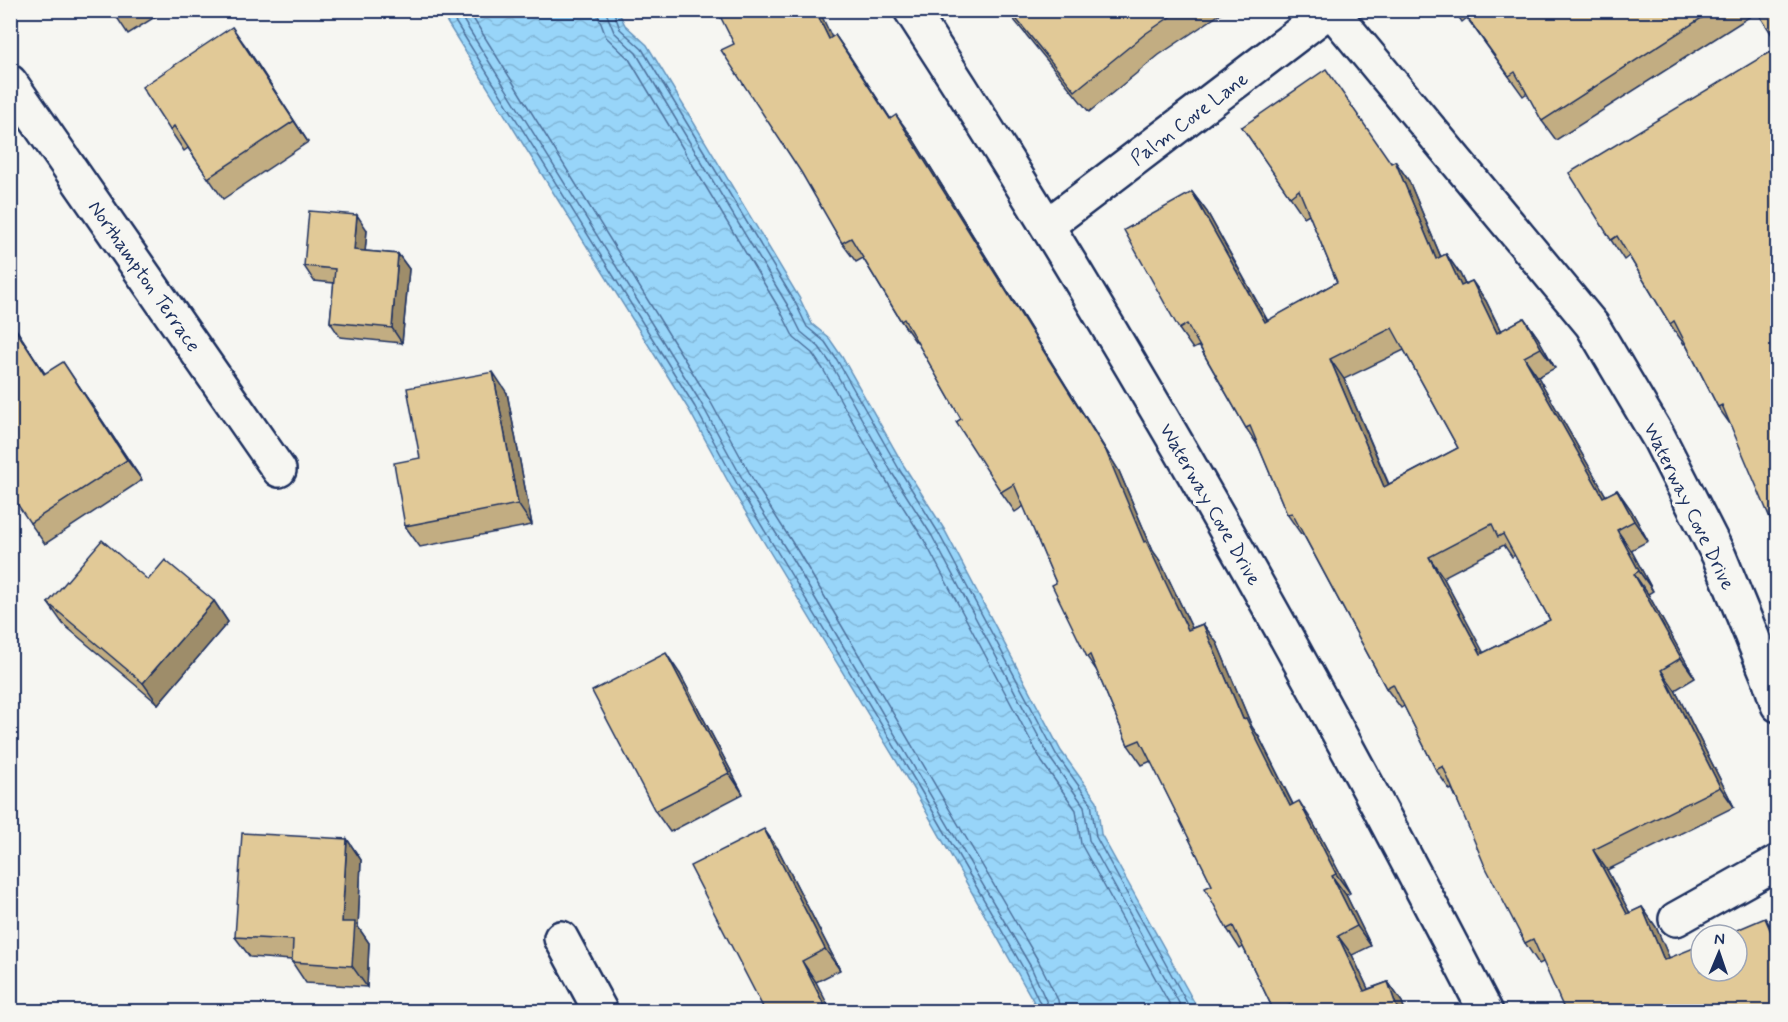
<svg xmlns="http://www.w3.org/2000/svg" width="1788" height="1022" viewBox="0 0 1788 1022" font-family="Mynerve,sans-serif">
  <defs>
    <pattern id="water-waves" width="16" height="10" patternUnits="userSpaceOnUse" patternTransform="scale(1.5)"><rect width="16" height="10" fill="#98d5f9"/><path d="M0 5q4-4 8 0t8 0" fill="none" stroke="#82b7d8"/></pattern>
  </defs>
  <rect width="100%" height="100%" fill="#f6f6f2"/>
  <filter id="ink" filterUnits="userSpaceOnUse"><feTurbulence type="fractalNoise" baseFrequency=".0167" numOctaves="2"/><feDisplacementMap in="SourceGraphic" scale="12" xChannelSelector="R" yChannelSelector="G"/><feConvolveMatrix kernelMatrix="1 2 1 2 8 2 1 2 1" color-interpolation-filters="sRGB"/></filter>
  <g filter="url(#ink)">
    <polygon fill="url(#water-waves)" stroke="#6693bb" stroke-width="1.5" points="440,11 618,11 625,25 647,45 800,299 812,324 829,338 842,357 904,466 944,529 1061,751 1097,801 1101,834 1199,1011 1039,1011 915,792 736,496 689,410"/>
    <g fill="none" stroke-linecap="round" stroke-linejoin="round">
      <g stroke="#4d719c" stroke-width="1.5">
        <polyline points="448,10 695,407 742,493 920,789 1025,971 1044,1012"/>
        <polyline points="457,10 701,403 748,489 791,557 1031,967 1051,1012"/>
        <polyline points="468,10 709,399 756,485 799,553 1039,962 1058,1000 1060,1012"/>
        <polyline points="596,10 606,37 629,59 780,310 794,338 812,353 823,369 884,477 924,540 1042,762 1076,810 1081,844 1174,1012"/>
        <polyline points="605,10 614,32 636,53 788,306 801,332 819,347 831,364 892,473 932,536 1050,758 1084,806 1089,840 1184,1012"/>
        <polyline points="613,10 620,29 642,49 795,302 807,327 825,342 837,360 899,469 938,532 1056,754 1091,803 1096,837 1192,1012"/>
      </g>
      <defs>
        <g id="minor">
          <path d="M911,10C1121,333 1310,669 1486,1012"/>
          <polyline points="1331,10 1592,325 1659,438 1719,556 1769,678 1778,705"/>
          <polyline points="10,82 279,470"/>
          <polyline points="1048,225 1330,10"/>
          <polyline points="1676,919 1778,862"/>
          <polyline points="561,938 601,1012"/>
        </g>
      </defs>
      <use href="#minor" stroke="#1b2f5e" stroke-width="38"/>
      <use href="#minor" stroke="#f6f6f2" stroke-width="33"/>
    </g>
    <g fill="#c2ad82" stroke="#1b2f5e" stroke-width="1.5" fill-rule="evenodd">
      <polygon points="112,10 166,10 128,34"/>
      <polygon points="1006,10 1226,10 1159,55 1089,112"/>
      <polygon points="1454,10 1778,10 1757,12 1556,140 1542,121 1527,93 1523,96 1467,18 1462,22"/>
      <polygon points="835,35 890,118 910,134 1119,471 1153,551 1160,561 1192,628 1203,624 1217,643 1252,727 1259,737 1293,804 1312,821 1350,893 1346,895 1371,946 1352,955 1368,989 1388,982 1402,1002 1405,1011 1274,1011 1243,947 1240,949 1227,929 1212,885 1151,761 1142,765 1128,745 1097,671 1087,657 1024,506 1015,512 1001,492 961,419 916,340 915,341 901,321 863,258 856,262 842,243 734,44 832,37"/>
      <polygon points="1778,47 1730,424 1718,407 1685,343 1684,344 1670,324 1629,256 1624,260 1611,240"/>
      <polygon points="247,48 308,142 223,199 188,148 184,151 170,130"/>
      <path d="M1242,127L1391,163L1395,161L1409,181L1441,257L1446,254L1460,274L1465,284L1472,281L1486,301L1501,331L1524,318L1538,338L1555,368L1538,377L1606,496L1617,490L1631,510L1648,541L1631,550L1653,591L1648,594L1695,678L1675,690L1734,807L1607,870L1630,913L1642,907L1656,927L1669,958L1778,1011L1543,962L1539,964L1525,943L1452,789L1450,790L1436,770L1404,706L1401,708L1386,688L1303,534H1301L1287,514L1259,447L1246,428L1199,346L1193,349L1179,329L1192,192L1207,212L1268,321L1337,282L1309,214L1304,217ZM1404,350L1458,448L1389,484L1344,379ZM1504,545L1512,557L1515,555L1550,620L1483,653L1443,577Z"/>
      <polygon points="367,230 365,251 398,254 409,269 402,343 340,337 330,322 334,283 314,281 304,266"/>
      <polygon points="10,320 45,374 77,383 142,480 45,544 30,523 17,454 10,444"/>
      <polygon points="507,393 532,525 420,547 405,526 420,458"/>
      <polygon points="148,580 214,601 228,622 158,704 63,624 48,603"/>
      <polygon points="680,674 743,794 670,832 655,811"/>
      <polygon points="347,839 361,860 358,927 369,943 367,987 306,983 292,962 292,960 250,957 235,937"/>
      <polygon points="778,849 840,970 816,982 765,1011"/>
    </g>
    <g fill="#9e8d6a" stroke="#1b2f5e" stroke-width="1.5">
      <polygon points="815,10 819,10 842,59 829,39"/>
      <polygon points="232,27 247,48 308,142 294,121"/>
      <polygon points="835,35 849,55 903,138 890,119"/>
      <polygon points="896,115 910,134 1119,471 1153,551 1160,561 1202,649 1188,630 1144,542"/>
      <polygon points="1395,161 1409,181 1450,279 1436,259"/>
      <polygon points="1192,192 1207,212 1279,342 1265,322"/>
      <polygon points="357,215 367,230 364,264 354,250"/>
      <polygon points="398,254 409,269 402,343 392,328"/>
      <polygon points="1446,254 1460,274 1475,306 1461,286"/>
      <polygon points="1472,281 1486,301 1511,353 1497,333"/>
      <polygon points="1524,318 1538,338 1555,368 1541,348"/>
      <polygon points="10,320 59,395 44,374 10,321"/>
      <polygon points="1524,357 1538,377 1618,517 1603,497"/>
      <polygon points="1330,359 1344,379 1398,507 1384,487"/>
      <polygon points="63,362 77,383 142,480 127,460"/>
      <polygon points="493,372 507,393 532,525 518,504"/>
      <polygon points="1617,490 1631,510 1648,541 1634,521"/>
      <polygon points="1617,530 1631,550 1653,591 1639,571"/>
      <polygon points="1429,557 1443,577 1495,674 1481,654"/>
      <polygon points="1634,574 1648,594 1695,678 1681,658"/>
      <polygon points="214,601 228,622 158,704 143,683"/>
      <polygon points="1203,624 1217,643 1252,727 1259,737 1303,825 1290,806 1243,719"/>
      <polygon points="666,653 680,674 743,794 729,773"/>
      <polygon points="1661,670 1675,690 1734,807 1720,787"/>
      <polygon points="1299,801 1312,821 1350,893 1336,874"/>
      <polygon points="764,829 778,849 840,970 825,949"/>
      <polygon points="347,839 361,860 358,927 369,943 367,987 352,966 342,922"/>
      <polygon points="1593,850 1607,870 1641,934 1627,914"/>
      <polygon points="1332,876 1346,895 1371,946 1357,926"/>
      <polygon points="1642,907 1656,927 1679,980 1664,960"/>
      <polygon points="1765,918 1778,936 1778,948"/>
      <polygon points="1338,936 1352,955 1378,1010 1364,991"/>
      <polygon points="802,961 816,982 831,1011 827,1011"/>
      <polygon points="1388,982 1402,1002 1405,1011 1398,1011"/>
    </g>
    <g fill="#e1c997" stroke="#1b2f5e" stroke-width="1.5" fill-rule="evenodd">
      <polygon points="717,10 815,10 829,39 835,35 890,119 896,115 1106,451 1144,542 1146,541 1188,630 1203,624 1243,719 1246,718 1290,806 1299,801 1336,874 1332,876 1357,926 1338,936 1364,991 1388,982 1398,1011 1293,1011 1290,1005 1277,1011 1274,1011 1233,926 1227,929 1205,888 1212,885 1140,740 1128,745 1090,655 1087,657 1052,585 1056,583 1014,484 1001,492 956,422 961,419 904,319 901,321 851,238 842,243 801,172 721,50 734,44"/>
      <polygon points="1009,10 1180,10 1145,34 1075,91"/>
      <polygon points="1462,10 1714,10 1542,121 1515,72 1509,76"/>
      <polygon points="1756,10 1778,10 1778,44"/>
      <polygon points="232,27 294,121 208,178 174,126 170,130 142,87"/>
      <polygon points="1778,47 1778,537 1722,405 1718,407 1674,321 1670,324 1617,236 1611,240 1569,173"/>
      <path d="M1326,69L1391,163L1395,161L1436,259L1446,254L1461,286L1472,281L1497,333L1524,318L1541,348L1524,357L1603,497L1617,490L1634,521L1617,530L1639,571L1634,574L1681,658L1661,670L1720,787L1593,850L1627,914L1642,907L1664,960L1701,945V971H1737V935H1725L1765,918L1778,948V1011H1565L1533,939L1525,943L1484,864L1443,766L1436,770L1393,684L1386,688L1292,513L1287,514L1250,426L1246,428L1187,324L1179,329L1124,230L1192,192L1265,322L1337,282L1299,190L1290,197L1242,127ZM1392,328L1458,448L1384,487L1330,359ZM1492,524L1498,537L1503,534L1550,620L1481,654L1429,557Z"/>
      <polygon points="309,211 357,215 354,250 398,254 392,328 330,322 335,269 304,266"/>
      <polygon points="10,321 44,374 63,362 127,460 30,523 10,493 10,458 17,454 10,444"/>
      <polygon points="493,372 518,504 405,526 394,463 420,458 407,388"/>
      <polygon points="102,540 148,580 165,560 214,601 143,683 48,603"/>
      <polygon points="666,653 729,773 655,811 592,691"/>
      <polygon points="764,829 825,949 802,961 827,1011 765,1011 690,866"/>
      <polygon points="242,833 347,839 342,922 355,922 352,966 292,962 293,940 235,937"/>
    </g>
  </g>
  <g text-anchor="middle" stroke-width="6" stroke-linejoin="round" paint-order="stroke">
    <g font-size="20" fill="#1b2f5e" stroke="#f6f6f2">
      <text transform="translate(1189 118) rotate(-37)" y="7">Palm Cove Lane</text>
      <text transform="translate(145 276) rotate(55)" y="7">Northampton Terrace</text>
      <text transform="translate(1211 504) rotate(60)" y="7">Waterway Cove Drive</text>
      <text transform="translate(1690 506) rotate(64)" y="7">Waterway Cove Drive</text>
    </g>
  </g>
  <rect width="1788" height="1022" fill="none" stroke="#f6f6f2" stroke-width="36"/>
  <rect x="18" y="18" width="1752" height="986" fill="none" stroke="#1b2f5e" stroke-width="2" filter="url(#ink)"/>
  <g transform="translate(1719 953) rotate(2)"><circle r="28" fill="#f6f6f2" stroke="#9ea6b7" stroke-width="1.5"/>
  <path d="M0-4.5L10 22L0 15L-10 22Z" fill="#1b2f5e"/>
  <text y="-9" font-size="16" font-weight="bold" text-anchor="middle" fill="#1b2f5e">N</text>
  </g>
</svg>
